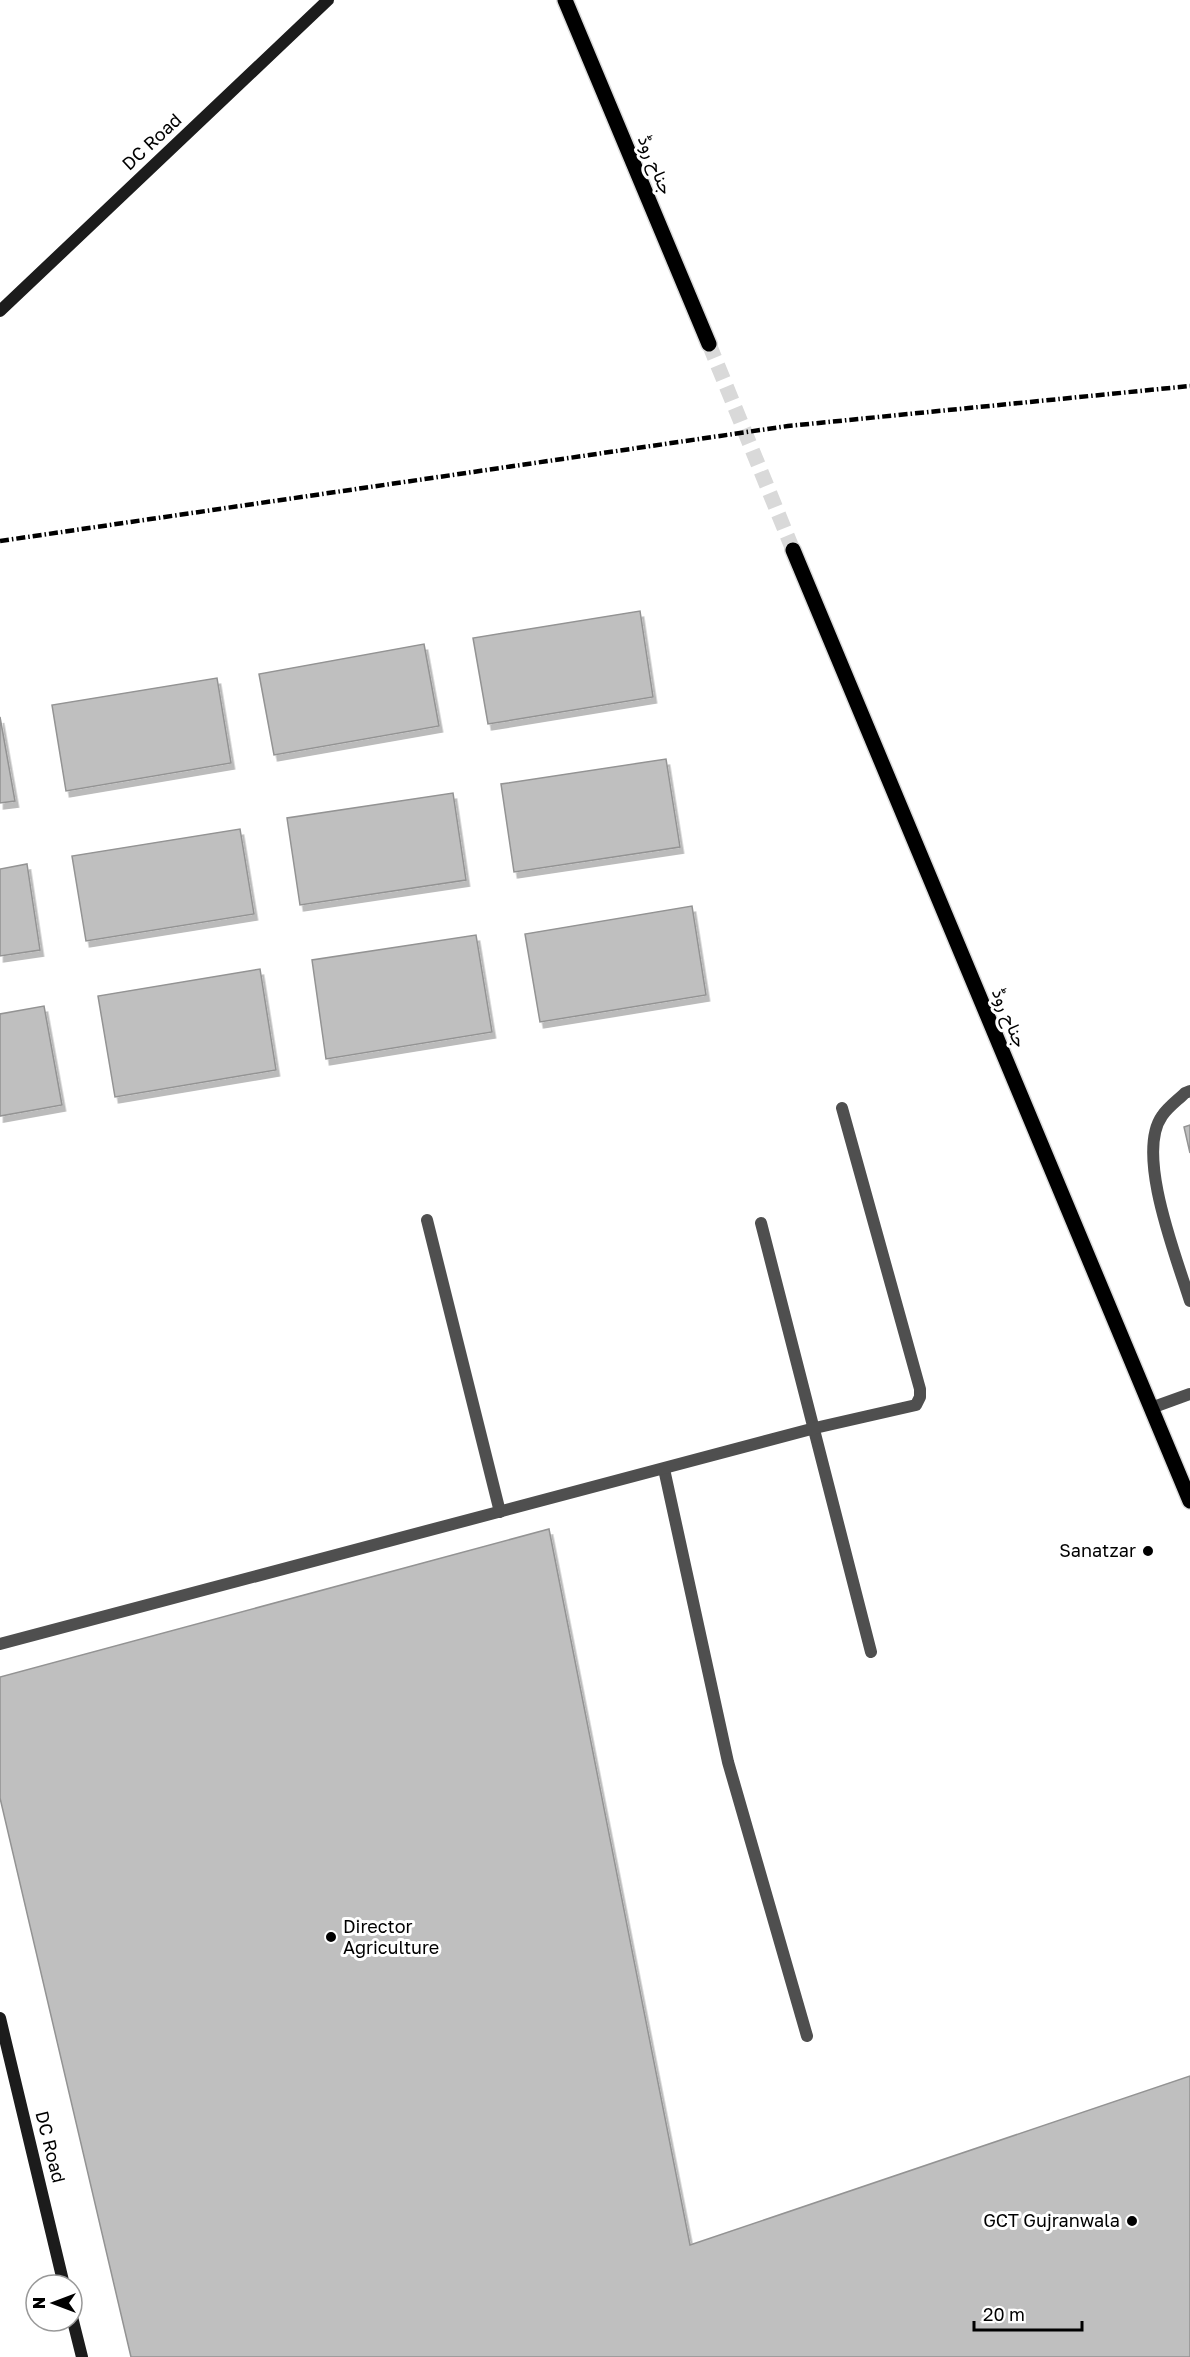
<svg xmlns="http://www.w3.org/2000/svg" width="1190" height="2357" viewBox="0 0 1190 2357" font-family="'Golos Text',Vazirmatn,sans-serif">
  <defs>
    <filter id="shadow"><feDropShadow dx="3.5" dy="6" stdDeviation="0" flood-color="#0004"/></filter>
  </defs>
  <rect width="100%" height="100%" fill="#fff"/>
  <g fill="#bfbfbf" stroke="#939393" stroke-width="1.5" filter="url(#shadow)">
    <polygon points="640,611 653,697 488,724 473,638"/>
    <polygon points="424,644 439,726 274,755 259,674"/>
    <polygon points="217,678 231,763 66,791 52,705"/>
    <polygon points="0,717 15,801 0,803"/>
    <polygon points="666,759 680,847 514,872 501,784"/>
    <polygon points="453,793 466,880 300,905 287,818"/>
    <polygon points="240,829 254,914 86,941 72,856"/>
    <polygon points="27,864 40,950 0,956 0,869"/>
    <polygon points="692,906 706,995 540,1022 525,934"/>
    <polygon points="476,935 492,1032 326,1059 312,960"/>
    <polygon points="260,969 276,1070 115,1097 98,996"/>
    <polygon points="44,1006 62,1105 0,1116 0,1014"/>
    <polygon points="1190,1125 1190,1153 1184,1127"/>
    <polygon points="549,1529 690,2245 1190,2076 1190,2357 131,2357 0,1798 0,1677"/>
  </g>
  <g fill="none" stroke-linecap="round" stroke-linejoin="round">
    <polyline stroke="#d9d9d9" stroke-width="15" stroke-dasharray="15 8" stroke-linecap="butt" points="709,344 793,550"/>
    <defs>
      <g id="primary">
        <polyline points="565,0 709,344"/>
        <polyline points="793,550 1190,1501"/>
      </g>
    </defs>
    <use href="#primary" stroke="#dbdbdb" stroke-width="18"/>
    <g stroke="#4f4f4f" stroke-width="12">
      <path d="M1190,1091L1185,1093C1178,1100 1168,1107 1162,1116C1135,1154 1177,1259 1190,1301"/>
      <polyline points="1151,1408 1190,1394"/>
    </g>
    <g stroke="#4f4f4f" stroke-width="12">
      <polyline points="427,1220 500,1512"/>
      <polyline points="761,1223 871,1652"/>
      <polyline points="664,1469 728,1762 807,2036"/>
      <polyline points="0,1644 815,1428 916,1405 920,1397 920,1389 842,1108"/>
    </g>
    <g stroke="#1c1c1c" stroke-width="12">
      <polyline points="0,311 328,0"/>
      <polyline points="0,2018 64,2285"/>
      <polyline points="72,2317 82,2357"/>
    </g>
    <use href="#primary" stroke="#000" stroke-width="15"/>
    <polyline stroke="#000" stroke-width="4.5" stroke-dasharray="9 3 1.5 3" stroke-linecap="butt" points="0,541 788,426 1190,386"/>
  </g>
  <g fill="#000" stroke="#fff" stroke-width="2">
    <circle cx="1148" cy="1551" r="6"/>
    <circle cx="331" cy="1937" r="6"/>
    <circle cx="1132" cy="2221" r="6"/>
  </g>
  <g text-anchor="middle" stroke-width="6" stroke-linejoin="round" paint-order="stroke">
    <g font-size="18" fill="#000" stroke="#fff">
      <text transform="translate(152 142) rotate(-43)" y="6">DC Road</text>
      <text transform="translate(655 165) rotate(67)" y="6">جناح روڈ</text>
      <text transform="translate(1009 1018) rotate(67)" y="6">جناح روڈ</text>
      <text transform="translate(50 2147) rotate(76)" y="6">DC Road</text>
    </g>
    <g font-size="18" fill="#000" stroke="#fff" text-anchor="end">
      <text x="1136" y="1557">Sanatzar</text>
      <text x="343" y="1933" text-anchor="start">Director<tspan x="343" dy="21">Agriculture</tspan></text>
      <text x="1120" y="2227">GCT Gujranwala</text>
    </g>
  </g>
  <g transform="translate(54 2303) rotate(270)"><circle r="28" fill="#ffffff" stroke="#999999" stroke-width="1.5"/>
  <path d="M0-4.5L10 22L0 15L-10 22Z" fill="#000000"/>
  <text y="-9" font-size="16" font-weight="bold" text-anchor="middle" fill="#000000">N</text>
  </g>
  <path d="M974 2321v9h108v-9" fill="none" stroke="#000000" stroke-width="3"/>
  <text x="983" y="2321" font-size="18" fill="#000000" stroke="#ffffff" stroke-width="4.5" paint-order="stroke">20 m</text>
</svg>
